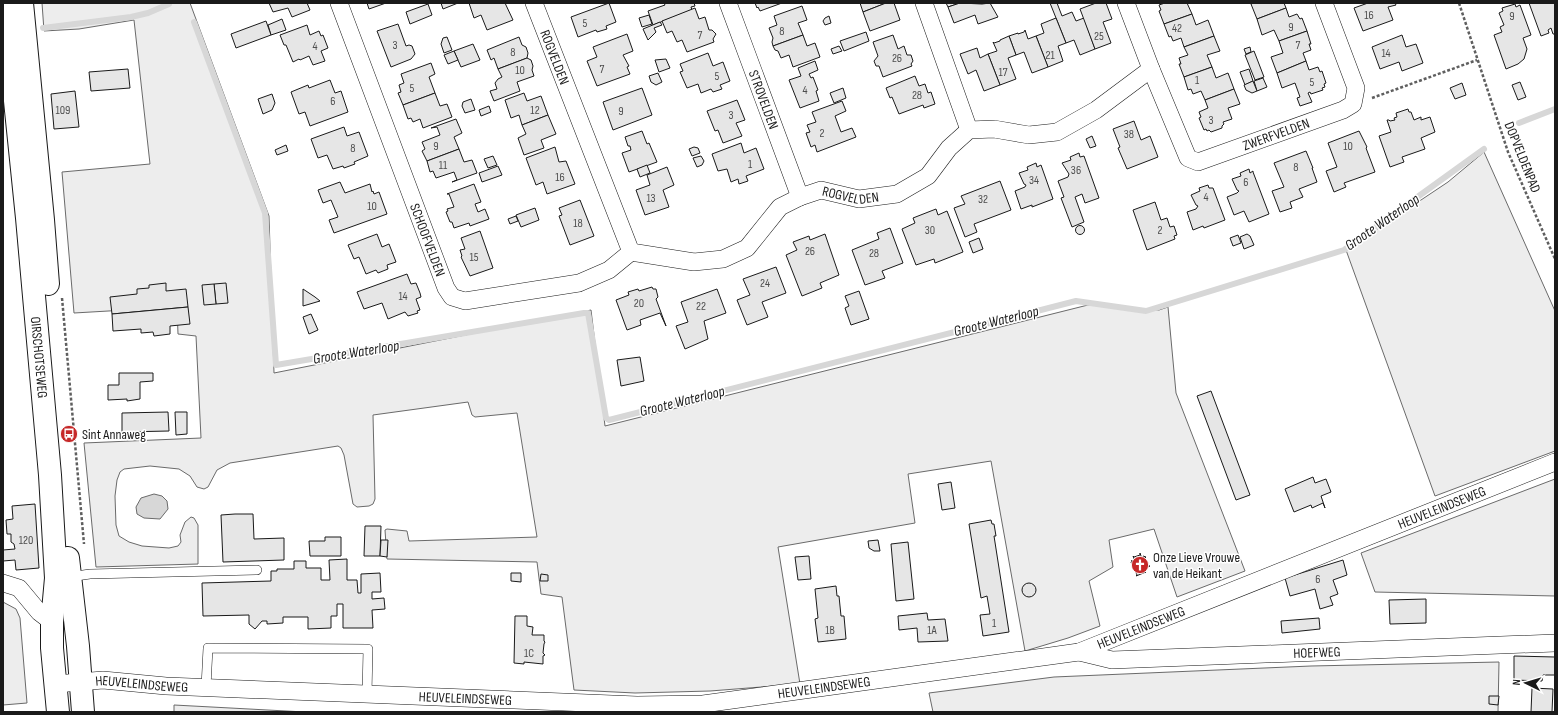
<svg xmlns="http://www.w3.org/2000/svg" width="1558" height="715" viewBox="0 0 1558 715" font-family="'Sofia Sans Condensed',sans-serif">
  <rect width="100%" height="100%" fill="#fff"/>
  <g fill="#ededed" stroke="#6a6a6a">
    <polygon points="42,3 190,3 269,216 274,373 591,310 605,426 1088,305 1159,310 1168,307 1176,393 1245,571 1177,597 1154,529 1109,540 1113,567 1089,581 1100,626 1068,638 1025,651 991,461 908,474 915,523 778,547 800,684 710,691 635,693 574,690 562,597 541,594 537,562 387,559 385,530 387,529 407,531 409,541 537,537 517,413 475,417 472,415 468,402 373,415 375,499 373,504 369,506 357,507 353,504 344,455 341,448 338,446 230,463 217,470 208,487 204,489 197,487 190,476 179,469 150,466 124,469 120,472 117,480 115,496 116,525 119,536 129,542 142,546 169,548 178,546 181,542 180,535 185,522 191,517 194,518 198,525 198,564 96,567 84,443 201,438 196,336 178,334 177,307 74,313 62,172 150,164 134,20 79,29 44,31"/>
    <polygon points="1484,152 1555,311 1555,451 1435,496 1346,250 1448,182"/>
    <polygon points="1555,479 1555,596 1375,592 1361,553"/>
    <polygon points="3,602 16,609 20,618 27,703 3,705"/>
    <polygon points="1499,662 1498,712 933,712 929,693 1054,677 1311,666"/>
    <polygon points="174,705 305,712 174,712"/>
  </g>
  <polygon fill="#d7d7d7" stroke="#6a6a6a" points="154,494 162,496 167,501 168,509 160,519 144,518 137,514 136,507 141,498"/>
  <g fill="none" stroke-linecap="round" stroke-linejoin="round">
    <g stroke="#d7d7d7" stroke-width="6">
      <polyline points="194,22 265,213 276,365 584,313 588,313 606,418 609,420 1076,301 1146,311 1344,250 1484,149"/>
      <polyline points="43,28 131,17 148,13 169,4"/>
      <polyline points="1519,123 1555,109"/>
    </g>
  </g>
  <g fill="#e6e6e6" stroke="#1a1a1a">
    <polygon points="269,3 307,3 310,10 292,17 288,8 273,12"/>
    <polygon points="367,3 386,3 369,9"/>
    <polygon points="441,3 458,3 443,9"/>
    <polygon points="469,3 505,3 513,20 487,30 481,15 474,18"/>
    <polygon points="609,3 616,22 606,26 607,29 597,32 596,30 578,37 571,17"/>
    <polygon points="664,3 694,3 695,6 691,7 692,10 653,25 648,11 665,5"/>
    <polygon points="755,3 782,3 760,11 758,7 757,8"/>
    <polygon points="860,3 886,3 863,12"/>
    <polygon points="886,3 894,3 900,20 870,31 863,12"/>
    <polygon points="946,3 960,3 948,7"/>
    <polygon points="960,3 982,4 990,3 998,17 978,24 975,15 954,23 948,7"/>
    <polygon points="1050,3 1057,3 1062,16 1072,12 1076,21 1084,18 1095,49 1080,55 1074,40 1066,43"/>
    <polygon points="1096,3 1106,3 1112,19 1103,22 1111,43 1095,49 1080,9"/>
    <polygon points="1165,3 1187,3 1192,14 1164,24 1159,11 1161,10 1159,5"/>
    <polygon points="1254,3 1284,3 1286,8 1257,19 1251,4"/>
    <polygon points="1368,3 1395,3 1396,5 1388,7 1393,20 1363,31 1354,8"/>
    <polygon points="1529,3 1555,3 1555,34 1553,34 1551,28 1548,30 1549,33 1541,36"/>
    <polygon points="428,4 432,15 410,24 406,12"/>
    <polygon points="1515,4 1516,7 1520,5 1531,35 1523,38 1527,49 1524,59 1518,64 1506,69 1494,35 1502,32 1500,27 1504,25 1499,13 1503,11 1502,8"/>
    <polygon points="802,6 807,20 798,23 803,35 773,46 772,42 773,38 769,28 777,25 774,16"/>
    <polygon points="695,8 699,19 705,17 709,30 712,30 716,34 713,39 714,42 687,52 682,40 677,42 672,31 667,33 662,21"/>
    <polygon points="1286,8 1289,17 1297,14 1300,19 1302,18 1307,31 1279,41 1274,30 1262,35 1257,19"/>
    <polygon points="1192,14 1196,25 1208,20 1214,36 1184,47 1181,38 1173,41 1171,36 1169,37 1164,24"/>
    <polygon points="649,15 652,24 642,27 639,18"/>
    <polygon points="829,16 831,23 825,25 823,21 825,18"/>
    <polygon points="1056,18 1066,43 1058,46 1063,61 1048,67 1036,36 1044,33 1041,24"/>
    <polygon points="282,19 286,30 271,35 268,25"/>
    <polygon points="266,21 271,35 236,48 231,34"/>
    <polygon points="660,22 662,25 654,28 656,32 648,40 643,29"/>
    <polygon points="398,24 406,46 409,45 412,46 415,54 411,59 391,67 377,31"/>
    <polygon points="307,25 310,35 319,31 321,36 323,35 328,48 321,51 325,61 313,65 309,56 300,60 299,59 293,62 286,45 284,45 280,35"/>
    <polygon points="1025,30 1028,39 1036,36 1048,67 1032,73 1024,52 1016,55 1009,36 1018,33 1018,34 1024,32"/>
    <polygon points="1307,31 1311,44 1309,44 1311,50 1303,53 1306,61 1277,73 1271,57 1283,53 1279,41"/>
    <polygon points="866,32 869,41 844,51 840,41"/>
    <polygon points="627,34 633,51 623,55 629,66 627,67 630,74 597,86 587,61 597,57 593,47"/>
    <polygon points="803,35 807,46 815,43 820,57 793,67 789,55 781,58 778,51 775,50 773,46"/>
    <polygon points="893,35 898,49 904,46 907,55 911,55 913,61 911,64 912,66 883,77 879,66 876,66 874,61 878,56 873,42"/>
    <polygon points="1402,35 1406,47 1416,44 1423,63 1402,71 1399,62 1380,69 1372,47"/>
    <polygon points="1009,36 1016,55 1008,58 1016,79 1000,85 988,54 997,51 993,42 994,43 1000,41 1000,40"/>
    <polygon points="1214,36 1220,51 1207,55 1212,67 1184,77 1179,64 1181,64 1179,58 1188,55 1184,47"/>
    <polygon points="447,37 452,50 444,53 441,44 443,38"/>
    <polygon points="519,37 522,45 526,47 528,53 527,58 498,69 494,58 491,60 487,50"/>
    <polygon points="473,44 480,60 461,67 454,51"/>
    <polygon points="839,46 842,51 833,54 831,49"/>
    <polygon points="1250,47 1251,52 1246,54 1244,49"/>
    <polygon points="977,48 980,58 988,54 1000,85 984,91 976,70 968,74 960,54"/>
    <polygon points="454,51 458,60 448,64 444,55"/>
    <polygon points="1254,51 1264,77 1255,80 1245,55"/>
    <polygon points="708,53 713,66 723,62 730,81 720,85 722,89 713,92 711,89 701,93 698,84 687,88 680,72 683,71 680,64"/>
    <polygon points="527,58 531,60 533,66 532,70 534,76 517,82 520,91 494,101 490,91 497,89 495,83 498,79 502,77 498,69"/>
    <polygon points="666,59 670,68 659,72 655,60"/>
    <polygon points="815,61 818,70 809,74 811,78 813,77 818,90 816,91 819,101 800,108 789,80 801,76 798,68"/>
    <polygon points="1306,61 1309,70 1318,67 1320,72 1322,71 1326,83 1324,84 1325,87 1322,88 1323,90 1311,94 1310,92 1308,93 1312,102 1300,106 1297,98 1300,97 1295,83 1282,88 1277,73"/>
    <polygon points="431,63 435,74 429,77 435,93 403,105 398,93 401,92 399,85 404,83 401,74"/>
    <polygon points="1212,67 1216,78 1228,73 1234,89 1205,100 1201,91 1193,94 1191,89 1188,90 1184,77"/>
    <polygon points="128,69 130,88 91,91 89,72"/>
    <polygon points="1249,69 1253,81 1245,85 1240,72"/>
    <polygon points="658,73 662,82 656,85 651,82 649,76"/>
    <polygon points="915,76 919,86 925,84 928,93 931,92 935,104 924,108 923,105 899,114 892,97 890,98 886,88"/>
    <polygon points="1263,78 1267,87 1257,91 1254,81"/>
    <polygon points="330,80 335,93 341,91 348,112 310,126 305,112 299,114 291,92 308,85 309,88"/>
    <polygon points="1253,81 1257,91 1252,93 1246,90 1244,85"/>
    <polygon points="1520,82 1526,97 1518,100 1512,85"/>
    <polygon points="1462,83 1466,95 1455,99 1450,88"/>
    <polygon points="642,88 652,115 613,130 603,102"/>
    <polygon points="843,88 846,98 834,103 830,93"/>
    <polygon points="1234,89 1240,104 1228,108 1232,119 1223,122 1224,124 1222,126 1222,128 1211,132 1209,130 1207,131 1206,129 1204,130 1199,118 1201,117 1199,112 1208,108 1205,100"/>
    <polygon points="75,91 79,127 54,129 51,94"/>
    <polygon points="435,93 440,106 447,104 452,117 423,128 420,119 413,122 411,118 408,119 403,105"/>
    <polygon points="524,93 527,101 541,96 548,115 522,125 519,115 511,118 505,100"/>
    <polygon points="272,94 275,103 272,110 263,114 258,99"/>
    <polygon points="471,99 475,110 465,113 462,106 463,102"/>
    <polygon points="737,100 745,120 736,123 742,136 723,143 718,130 715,131 707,111"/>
    <polygon points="842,101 846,111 835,116 841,132 852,128 856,137 817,152 815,145 811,147 806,133 810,132 807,125 816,122 812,112"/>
    <polygon points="489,106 491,112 481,116 479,110"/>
    <polygon points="1408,109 1409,112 1411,112 1414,120 1421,117 1421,120 1430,117 1435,132 1421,138 1425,149 1402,157 1404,162 1390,167 1379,136 1391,132 1387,120 1389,120 1390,121 1395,120 1394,118 1397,117 1396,113"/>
    <polygon points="548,115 556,134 541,140 544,148 524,155 518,138 526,134 522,125"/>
    <polygon points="456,119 462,133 454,137 459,149 427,161 422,151 425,149 422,142 440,135 437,127 431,128"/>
    <polygon points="1134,121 1141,140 1150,136 1158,157 1127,169 1118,148 1120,147 1113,129"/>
    <polygon points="344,127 347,136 359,132 368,156 354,162 355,164 344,168 343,166 333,169 327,155 318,158 311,139"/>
    <polygon points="642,131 647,144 649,143 657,162 629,172 622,153 631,150 630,146 628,146 625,137"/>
    <polygon points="1359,131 1367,147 1366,148 1375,172 1344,183 1346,187 1334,192 1326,171 1337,167 1328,143"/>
    <polygon points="1092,136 1096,146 1090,148 1086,139"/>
    <polygon points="741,143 744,153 756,148 764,169 746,176 748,181 739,184 738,179 731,182 727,169 718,171 712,154"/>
    <polygon points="286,145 288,151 277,155 275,150"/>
    <polygon points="555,147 559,162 566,161 575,184 547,194 543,182 536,185 526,158"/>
    <polygon points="694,147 698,148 700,153 692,156 689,149"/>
    <polygon points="459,149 464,162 472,160 477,173 452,182 457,180 454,172 436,178 433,171 430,172 427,161"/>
    <polygon points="1306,151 1313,168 1312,168 1317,182 1299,189 1303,197 1290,202 1292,208 1280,212 1272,191 1284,187 1274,163"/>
    <polygon points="1079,153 1080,157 1084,156 1099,198 1085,203 1082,194 1075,197 1084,222 1072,227 1061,198 1064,197 1058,181 1068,177 1069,174 1062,163 1071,160 1070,157"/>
    <polygon points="493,156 497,165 488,168 484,159"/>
    <polygon points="701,156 704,161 702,165 697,167 693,158"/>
    <polygon points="1036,163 1037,167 1041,165 1053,199 1032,207 1032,205 1021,209 1015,191 1025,187 1026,185 1024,184 1019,173 1028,170 1027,167"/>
    <polygon points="647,165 650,173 640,177 637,169"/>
    <polygon points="498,166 502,175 482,182 479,173"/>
    <polygon points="667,167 674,185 663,190 669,207 645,215 636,190 650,185 647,175"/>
    <polygon points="1249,169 1250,173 1253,171 1253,172 1269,214 1249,222 1244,211 1234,215 1227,197 1237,193 1239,191 1237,190 1232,179 1241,176 1240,173"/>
    <polygon points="1000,181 1011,210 974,224 977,232 965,237 954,208 965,204 961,196"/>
    <polygon points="340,182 345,193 370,184 372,192 373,191 374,194 379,192 387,214 334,233 329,220 338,217 331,200 323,203 318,190"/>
    <polygon points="474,184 481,202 475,204 478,212 485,209 489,219 470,226 469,223 454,228 452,222 450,222 446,212 448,211 447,209 454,207 449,194 447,194"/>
    <polygon points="1208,185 1209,188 1213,188 1225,220 1204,228 1203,226 1193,230 1187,212 1196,209 1198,206 1196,205 1191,195 1200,191 1199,188"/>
    <polygon points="580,200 594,236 570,245 559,216 562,215 559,208"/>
    <polygon points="1155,202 1161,220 1167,218 1170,227 1174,226 1177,235 1174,236 1175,239 1147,250 1133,210"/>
    <polygon points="535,208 539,220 521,227 516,215"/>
    <polygon points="936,209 938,215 947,211 963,252 935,263 934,259 916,265 902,229 915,223 913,218"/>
    <polygon points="516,216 518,221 510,224 508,219"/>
    <circle cx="1080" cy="230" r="4.5"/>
    <polygon points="890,228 903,263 882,271 885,278 865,285 852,250 879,239 877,233"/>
    <polygon points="480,231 493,268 470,276 461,257 462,256 460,250 465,249 461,238"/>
    <polygon points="377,234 382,247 389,244 396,262 387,265 388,269 378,273 376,270 366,274 359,257 354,259 348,245"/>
    <polygon points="825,234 839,275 820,283 822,288 802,296 786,255 797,250 793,242 809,236 810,240"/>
    <polygon points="1247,234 1250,236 1254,245 1244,249 1240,237"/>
    <polygon points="1238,235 1241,243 1233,246 1230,238"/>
    <polygon points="979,238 983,249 973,253 969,242"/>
    <polygon points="776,267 786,293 762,302 768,317 747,325 737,300 750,295 743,279"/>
    <polygon points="407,274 411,284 416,283 420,293 421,297 416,299 420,310 417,311 418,313 408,316 405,312 388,319 382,303 364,309 357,292"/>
    <polygon points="166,283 166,291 186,289 188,307 112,314 110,297 137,294 137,289 149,288 149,285"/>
    <polygon points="226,283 228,303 216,304 214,284"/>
    <polygon points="214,284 216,304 204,305 202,285"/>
    <polygon points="652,287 653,289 656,289 658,297 656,299 666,326 660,313 640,320 641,325 627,330 616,300 629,295 628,292 638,289 639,291"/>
    <polygon points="303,289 315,297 320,301 303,306"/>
    <polygon points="717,289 726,313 704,321 708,339 685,349 676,326 688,322 681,302"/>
    <polygon points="859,291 869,319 851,325 845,308 849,306 845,296"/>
    <polygon points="188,307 190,324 170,326 170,334 154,336 153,332 141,333 141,329 113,331 112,314"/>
    <polygon points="311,314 318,330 309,334 303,317"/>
    <polygon points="640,357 644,381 621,386 617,360"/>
    <polygon points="119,373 153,373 153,381 140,382 140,399 127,401 127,399 108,400 108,385 119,385"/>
    <polygon points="1211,391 1250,495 1236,500 1197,396"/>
    <polygon points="168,412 169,431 122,432 122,413"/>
    <polygon points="175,412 187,412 187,434 176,435"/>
    <polygon points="65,429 69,429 69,440 66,440"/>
    <polygon points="1313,477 1315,483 1326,479 1331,492 1321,496 1325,508 1323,503 1312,508 1311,505 1294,512 1285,489"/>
    <polygon points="951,482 955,508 942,510 938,484"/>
    <polygon points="35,504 39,568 16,570 15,560 3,561 3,550 15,549 14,544 11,542 11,534 7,534 6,520 13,519 12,506"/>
    <polygon points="235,514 253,514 254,539 284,538 284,560 223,562 221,515"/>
    <polygon points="991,520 992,524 994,524 996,536 994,536 1009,632 983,636 980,615 990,614 987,596 981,598 969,524"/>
    <polygon points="365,526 381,526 380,556 364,556"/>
    <polygon points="325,537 341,537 341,556 310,556 309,541 325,541"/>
    <polygon points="381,540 388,540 387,557 380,556"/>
    <polygon points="878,540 880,551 874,551 869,548 868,541"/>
    <polygon points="908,542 914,599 896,601 891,544"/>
    <polygon points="1140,553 1142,559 1144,558 1143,556 1146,557 1145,558 1148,566 1150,566 1140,570 1141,573 1146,572 1136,576 1137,575 1132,563 1131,563 1132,560 1133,562 1135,561 1133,556 1134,557 1140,555"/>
    <polygon points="809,556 811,579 798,580 795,557"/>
    <polygon points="347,559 347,580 357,580 358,593 361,593 361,574 380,573 381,592 372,592 372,599 384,598 385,609 372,610 373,628 343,628 343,604 337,604 337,616 331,616 331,628 308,629 308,617 283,617 283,623 267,624 267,621 262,621 255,629 249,624 249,615 203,616 202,583 271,581 271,571 277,571 277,569 294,569 294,561 306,561 306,568 321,568 321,580 330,580 329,560"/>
    <polygon points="1343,560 1347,575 1333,580 1338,594 1330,597 1333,605 1320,609 1315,589 1290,596 1285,578"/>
    <polygon points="511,573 521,573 521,582 511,581"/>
    <polygon points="541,574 548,575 548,581 540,581"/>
    <circle cx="1029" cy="590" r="7"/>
    <polygon points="836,586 837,596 839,596 841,616 844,616 846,639 818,642 815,619 818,618 815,589"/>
    <polygon points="1426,599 1426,623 1390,624 1389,600"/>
    <polygon points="927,613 928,620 945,619 948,641 918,642 917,628 899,630 898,616"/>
    <polygon points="515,616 527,616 527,626 533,627 532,635 544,635 544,641 545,642 544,644 543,653 545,655 543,656 543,664 524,662 524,664 514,663"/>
    <polygon points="1319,618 1320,629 1282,633 1281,621"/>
    <polygon points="1514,656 1555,657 1555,675 1543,675 1542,681 1514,680"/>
    <polygon points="1532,688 1553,689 1552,712 1531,712"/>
    <polygon points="1489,696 1499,696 1498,705 1489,704"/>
  </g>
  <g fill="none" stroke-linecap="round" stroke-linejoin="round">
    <defs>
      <g id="lane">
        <polyline points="69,577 90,574 257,570"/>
        <polyline points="206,687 208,648 368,649 367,694"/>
      </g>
      <g id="street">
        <path id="s1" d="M339,3L446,288L452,297L465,301L579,283L609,270L631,252"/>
        <path id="s2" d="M534,3L631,252L694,262L723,259L747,248L780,207L800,197L821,190L859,199L897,194L928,176L949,148L969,130L994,129L1029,135L1057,132L1096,110L1151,69L1126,3"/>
        <path id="s3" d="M728,3L800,197"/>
        <polyline points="924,3 969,130"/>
        <path id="s4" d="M1151,69L1188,158L1198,162L1343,110L1353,104L1356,88L1324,3"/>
        <polyline points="3,583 19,588 39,612 52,622"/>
        <path id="s5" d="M1079,652L1112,660L1555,643"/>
        <path id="s6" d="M56,684L103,680L166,686L637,705L703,704L1079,652L1555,462"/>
      </g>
      <g id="secondary">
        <path id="s7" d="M5,3L27,218L50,475L56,578L52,622V648L58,712"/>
        <polyline points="22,3 43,220 48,284"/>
        <polyline points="68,558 78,646 83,712"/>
      </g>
    </defs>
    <use href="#lane" stroke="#1a1a1a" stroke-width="10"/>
    <use href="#street" stroke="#1a1a1a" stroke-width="18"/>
    <use href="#secondary" stroke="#1a1a1a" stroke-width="24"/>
    <g stroke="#5f5f5f" stroke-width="2.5" stroke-dasharray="3 2" stroke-linecap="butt">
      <polyline points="1459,3 1508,152 1555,259"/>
      <polyline points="1372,98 1477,60"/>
      <polyline points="62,298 84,544"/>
    </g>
    <use href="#lane" stroke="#fff" stroke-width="9"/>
    <use href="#street" stroke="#fff" stroke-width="17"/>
    <use href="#secondary" stroke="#fff" stroke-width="22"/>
  </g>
  <defs>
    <symbol id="bus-disc" viewBox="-11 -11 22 22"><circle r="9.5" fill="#c62828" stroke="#fff"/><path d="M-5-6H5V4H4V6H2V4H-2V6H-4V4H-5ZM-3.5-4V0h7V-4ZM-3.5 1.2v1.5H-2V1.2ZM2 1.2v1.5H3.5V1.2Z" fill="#fff"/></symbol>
    <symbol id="church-disc" viewBox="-11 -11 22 22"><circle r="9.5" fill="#c62828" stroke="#fff"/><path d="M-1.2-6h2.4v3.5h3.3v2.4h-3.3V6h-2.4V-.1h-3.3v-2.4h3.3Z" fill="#fff"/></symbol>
  </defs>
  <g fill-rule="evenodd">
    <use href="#bus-disc" x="59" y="424" width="20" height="20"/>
    <use href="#church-disc" x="1130" y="555" width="20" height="20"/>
  </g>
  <g text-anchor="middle" stroke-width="3" stroke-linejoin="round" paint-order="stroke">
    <g font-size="12" fill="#4d4d4d">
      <text x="1369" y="19">16</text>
      <text x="1512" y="20">9</text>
      <text x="585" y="27">5</text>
      <text x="1291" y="31">9</text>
      <text x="1177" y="32">42</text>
      <text x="782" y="35">8</text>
      <text x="700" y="39">7</text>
      <text x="1099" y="40">25</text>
      <text x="395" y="49">3</text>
      <text x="1298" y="49">7</text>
      <text x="315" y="50">4</text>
      <text x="513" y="56">8</text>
      <text x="1386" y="57">14</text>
      <text x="1050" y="59">21</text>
      <text x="897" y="62">26</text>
      <text x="602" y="73">7</text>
      <text x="520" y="74">10</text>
      <text x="1003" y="76">17</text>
      <text x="717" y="80">5</text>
      <text x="1197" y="84">1</text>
      <text x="1312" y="86">5</text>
      <text x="412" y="92">5</text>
      <text x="805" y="94">4</text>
      <text x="917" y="99">28</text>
      <text x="333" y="105">6</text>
      <text x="63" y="114">109</text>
      <text x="535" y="114">12</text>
      <text x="621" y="115">9</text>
      <text x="731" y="119">3</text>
      <text x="1211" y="124">3</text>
      <text x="822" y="137">2</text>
      <text x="1129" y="138">38</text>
      <text x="436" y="150">9</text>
      <text x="1348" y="150">10</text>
      <text x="353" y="152">8</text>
      <text x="750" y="168">1</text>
      <text x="443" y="169">11</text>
      <text x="1296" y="171">8</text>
      <text x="1076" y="174">36</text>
      <text x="560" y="181">16</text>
      <text x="1034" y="184">34</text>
      <text x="1246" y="186">6</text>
      <text x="1206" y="201">4</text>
      <text x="651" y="202">13</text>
      <text x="983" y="203">32</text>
      <text x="372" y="210">10</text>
      <text x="578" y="227">18</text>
      <text x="930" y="234">30</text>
      <text x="1160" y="234">2</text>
      <text x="810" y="255">26</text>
      <text x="874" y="257">28</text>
      <text x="474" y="261">15</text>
      <text x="765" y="287">24</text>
      <text x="403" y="300">14</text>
      <text x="639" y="307">20</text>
      <text x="701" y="310">22</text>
      <text x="26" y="544">120</text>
      <text x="1318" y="583">6</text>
      <text x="994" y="627">1</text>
      <text x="830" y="634">1B</text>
      <text x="932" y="634">1A</text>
      <text x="529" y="657">1C</text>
    </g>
    <g font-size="14" fill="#1a1a1a" stroke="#fff">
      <text dy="5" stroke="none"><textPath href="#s2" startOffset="58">ROGVELDEN</textPath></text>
      <text dy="5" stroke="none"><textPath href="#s3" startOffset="103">STROVELDEN</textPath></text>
      <text dy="5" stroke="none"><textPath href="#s4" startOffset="190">ZWERFVELDEN</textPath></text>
      <text transform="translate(1523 157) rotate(68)" y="5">DOPVELDENPAD</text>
      <text dy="5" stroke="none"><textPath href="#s2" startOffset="514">ROGVELDEN</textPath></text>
      <text dy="5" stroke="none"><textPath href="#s1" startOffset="253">SCHOOFVELDEN</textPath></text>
      <text dy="5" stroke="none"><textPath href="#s7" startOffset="356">OIRSCHOTSEWEG</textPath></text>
      <text dy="5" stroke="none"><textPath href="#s6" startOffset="1418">HEUVELEINDSEWEG</textPath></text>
      <text dy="5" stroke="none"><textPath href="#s6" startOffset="1094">HEUVELEINDSEWEG</textPath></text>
      <text dy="5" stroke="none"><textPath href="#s5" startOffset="239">HOEFWEG</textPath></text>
      <text dy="5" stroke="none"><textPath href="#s6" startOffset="86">HEUVELEINDSEWEG</textPath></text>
      <text dy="5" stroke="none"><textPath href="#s6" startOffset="770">HEUVELEINDSEWEG</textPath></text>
      <text dy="5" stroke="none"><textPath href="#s6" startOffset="410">HEUVELEINDSEWEG</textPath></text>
    </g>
    <g font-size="14" fill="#1a1a1a" stroke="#fff" text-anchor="start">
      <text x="82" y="439">Sint Annaweg</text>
      <text x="1153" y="562">Onze Lieve Vrouwe<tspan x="1153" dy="16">van de Heikant</tspan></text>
    </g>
    <g font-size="15" font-style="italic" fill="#1a1a1a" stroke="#fff">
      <text transform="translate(1382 222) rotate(-35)" y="5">Groote Waterloop</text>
      <text transform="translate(996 321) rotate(-14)" y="5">Groote Waterloop</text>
      <text transform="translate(356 352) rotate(-9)" y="5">Groote Waterloop</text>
      <text transform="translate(682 401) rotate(-14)" y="5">Groote Waterloop</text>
    </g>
  </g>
  <rect width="1558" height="715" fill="none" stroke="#1a1a1a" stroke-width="8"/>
  <g transform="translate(1526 683) rotate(275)" stroke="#ffffff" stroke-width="3" paint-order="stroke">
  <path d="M0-3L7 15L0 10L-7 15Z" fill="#1a1a1a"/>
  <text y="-6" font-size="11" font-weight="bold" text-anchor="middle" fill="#1a1a1a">N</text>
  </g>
</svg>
